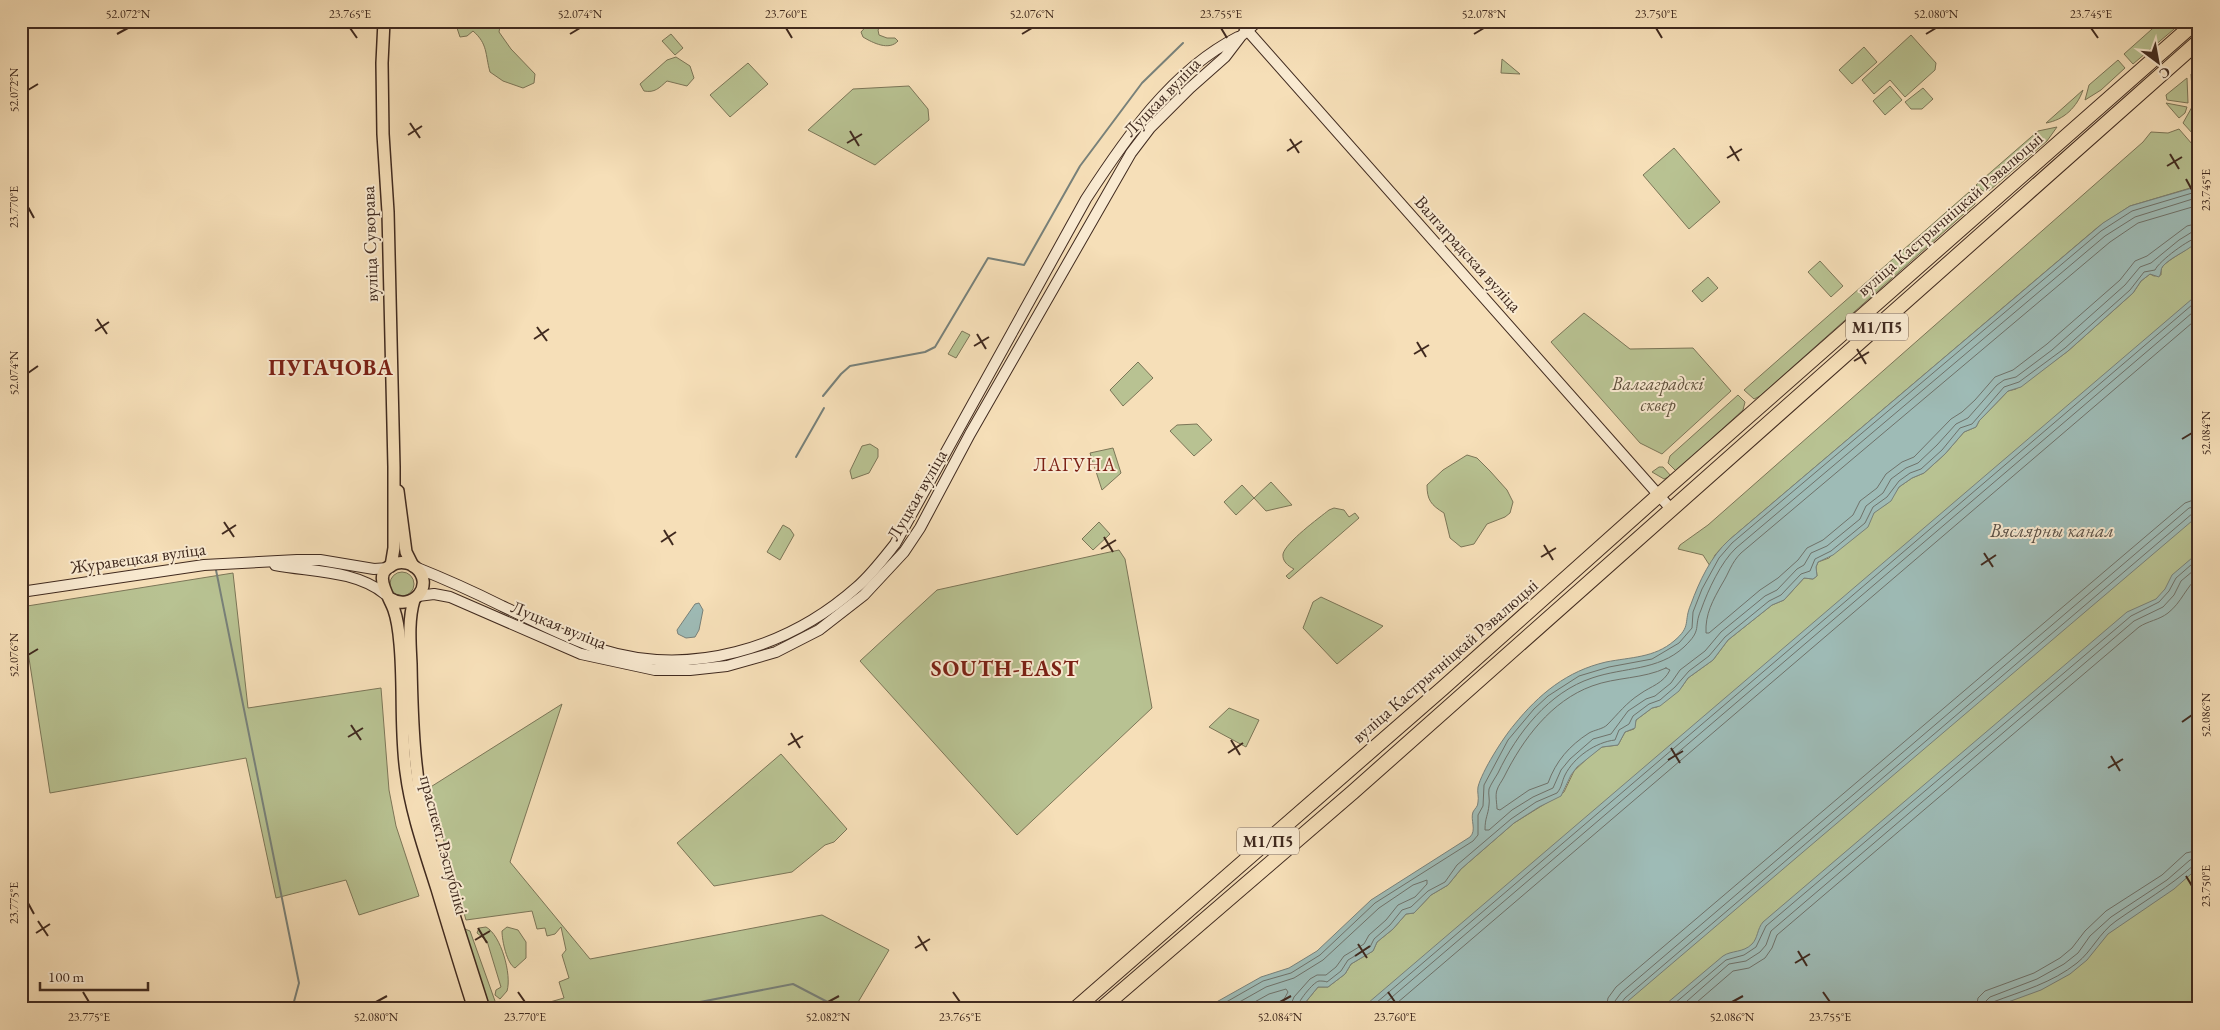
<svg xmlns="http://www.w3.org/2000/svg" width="2220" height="1030" viewBox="0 0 2220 1030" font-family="'EB Garamond',serif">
  <rect width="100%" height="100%" fill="#f6dfb8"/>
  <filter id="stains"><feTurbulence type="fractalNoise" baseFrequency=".004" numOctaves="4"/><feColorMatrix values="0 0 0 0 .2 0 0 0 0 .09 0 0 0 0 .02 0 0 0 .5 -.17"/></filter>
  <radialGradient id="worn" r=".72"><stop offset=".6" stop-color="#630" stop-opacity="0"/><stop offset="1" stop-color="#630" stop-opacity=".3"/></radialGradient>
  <g fill="#b8c292" stroke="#7c7658">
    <path d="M458,21H501L499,32L511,49L535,74L534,83L523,88L503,81L490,72C485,54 488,44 473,31L467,36L460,37L456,25Z"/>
    <path d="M871,21H884L878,30L879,35L887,38H895L898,41C889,51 873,43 863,37L861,32Z"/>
    <polygon points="2161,21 2180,21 2180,24 2133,64 2124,54"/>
    <polygon points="671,34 683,48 675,55 662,41"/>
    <polygon points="1911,35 1936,63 1935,70 1905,97 1890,80 1874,94 1862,80"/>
    <polygon points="1864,47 1877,62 1852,84 1839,70"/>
    <path d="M676,57L690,66L694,78L687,86L667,81C659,88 655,93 644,91L640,84L667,60Z"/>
    <polygon points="1502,59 1520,74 1501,73"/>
    <polygon points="2118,60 2125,68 2101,90 2085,100 2089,85"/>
    <polygon points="748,63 768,84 730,117 710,95"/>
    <polygon points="2199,67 2199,104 2193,104 2191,74"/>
    <polygon points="2187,78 2188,103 2167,100 2166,95"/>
    <polygon points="909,86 928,109 929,120 875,165 808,130 853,89"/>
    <polygon points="1890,86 1902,100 1885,115 1873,101"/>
    <polygon points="1923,88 1933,99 1922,109 1911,109 1905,102"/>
    <path d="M2083,90C2077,107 2064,120 2046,123Z"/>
    <polygon points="2166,103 2187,107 2185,113 2179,118"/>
    <polygon points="2192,107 2199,108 2199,128 2193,134 2183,123"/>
    <polygon points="2057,127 2047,141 1990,190 1983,191 1976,185 2038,131"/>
    <polygon points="2179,129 2199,152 2199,162 2196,165 2197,186 2130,206 2098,227 1729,540 1715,555 1710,566 1703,555 1678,549 1680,545 1708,525 2143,142 2151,132 2168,133"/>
    <polygon points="1674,148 1720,202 1689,229 1643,175"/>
    <polygon points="1969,192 1974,198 1975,204 1760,396 1754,399 1744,390"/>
    <path d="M2199,239V1009H1300L1318,987H1328L1345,974L1351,964L1373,951L1377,942L1393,929L1406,914L1414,913L1431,895L1448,885L1461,869L1514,823L1564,792L1574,771L1592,754L1602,747L1618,745L1625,732L1634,729L1636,720L1652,708L1657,707L1681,688L1688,678L1713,660L1728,640L1772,605L1784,600L1804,578L1813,579L1817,576L1816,567L1818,562L1829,558L1877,510L1888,503L1899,487L1912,478L1924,473L1945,454L1964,432L1976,427L1979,421L2008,391L2016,389L2068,351L2133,293L2141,281L2150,274L2154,276L2161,275C2161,273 2161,268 2162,267C2168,259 2191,249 2199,239Z"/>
    <polygon points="1820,261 1843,286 1831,297 1808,272"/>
    <polygon points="1708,277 1718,288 1702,302 1692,291"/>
    <polygon points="1584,313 1630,349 1693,348 1731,391 1662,454 1640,443 1551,342"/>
    <polygon points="962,331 970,335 956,358 948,354"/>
    <polygon points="1138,362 1153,378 1123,406 1110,390"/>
    <polygon points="1738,395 1745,402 1743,410 1676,471 1668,463 1670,456"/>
    <polygon points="1197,424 1212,440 1194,456 1170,431 1177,425"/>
    <polygon points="870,444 878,449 878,457 869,473 852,479 850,471 862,446"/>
    <polygon points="1113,448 1121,473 1102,490 1090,453"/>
    <path d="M1467,455L1477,458L1490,471L1507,490L1513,502L1510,513L1505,517L1487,524L1474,544L1461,547L1450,538L1444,513C1431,505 1427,500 1427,485L1443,470Z"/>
    <polygon points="1659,467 1663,467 1671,476 1664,479 1652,472"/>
    <polygon points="1271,482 1292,505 1266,511 1254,498 1236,515 1224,502 1242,485 1254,498"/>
    <path d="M1334,508L1344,510L1349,517L1355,513L1359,518L1289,579L1286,576L1294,569C1288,566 1282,561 1283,554C1286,542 1319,518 1329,510Z"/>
    <polygon points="1099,522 1110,534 1093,550 1082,539"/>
    <polygon points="783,525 790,529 794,535 780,560 767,552"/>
    <polygon points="1119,550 1125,559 1152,708 1017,835 860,661 937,590"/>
    <circle cx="402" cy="584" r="12"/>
    <polygon points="233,573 248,708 381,688 389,790 396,826 419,896 359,915 346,880 276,898 246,758 50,793 21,607"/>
    <polygon points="1321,597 1383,626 1337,664 1303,628 1313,602"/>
    <polygon points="562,704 510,862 590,959 822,915 889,950 854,1009 525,1009 564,998 559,982 569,978 562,955 566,950 561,927 555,934 547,936 545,928 537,929 532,911 466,920 429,788"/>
    <polygon points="1229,708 1259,720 1246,747 1209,727"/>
    <polygon points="781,754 847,829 834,842 825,845 792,872 714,886 677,843"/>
    <path d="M486,927C501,935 512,975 507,991L500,999L495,995L496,990L501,987L487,941L477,933L479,928Z"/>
    <path d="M507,927L518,930L526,942V958L515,968C507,964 502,941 502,931Z"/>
    <polygon points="465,929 470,931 495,1001 493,1009 486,1009"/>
  </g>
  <g fill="#9ebbb6" stroke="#78817a">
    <path d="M2199,186V239C2190,251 2173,255 2163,266C2160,269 2162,273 2159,277L2150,274L2141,281L2133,293L2068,351L2021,387L2008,391L1979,421L1976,427L1964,432L1945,454L1924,473L1912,478L1899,487L1891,501L1874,513L1868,527L1833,555L1818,562L1816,567L1817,576L1813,579L1804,578L1784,600L1772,605L1728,640L1713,660L1688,678L1679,691L1660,706L1652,708L1636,720L1635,728L1625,732L1618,745L1602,747L1577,767L1571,775L1561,796L1539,807L1514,823L1461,869L1448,885L1431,895L1414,913L1406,914L1393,929L1377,942L1373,951L1351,964L1345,974L1328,987H1318L1300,1009H1204L1261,977L1289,968L1317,951L1371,900L1470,837C1477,830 1470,820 1473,812C1475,808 1478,807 1478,802C1479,797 1477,792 1478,787C1482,771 1503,738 1514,725C1539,694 1567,671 1606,662C1631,657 1654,658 1674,641C1692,626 1683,622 1691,604C1699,582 1711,556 1729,540L2103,223L2130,206Z"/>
    <polygon points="2199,293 2199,515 1628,1001 1625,1009 1361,1009"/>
    <path d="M2199,552V867L2174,889L2108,934L2087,960L2070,974L2041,990L1989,1009H1660L1723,956C1732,950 1743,953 1752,944C1758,938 1757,929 1763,922L2127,612L2156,599L2165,589L2172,575Z"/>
    <polygon points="699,603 703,610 699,630 695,637 686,638 678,634 677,630 695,604"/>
  </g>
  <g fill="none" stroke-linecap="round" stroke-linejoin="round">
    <g stroke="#6f726a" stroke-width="1">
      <path d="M2199,197L2135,217L2105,236L1736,548C1721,562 1708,590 1701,610C1693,628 1703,629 1684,647C1658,671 1624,667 1592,678C1549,692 1517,733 1498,773C1495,778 1491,784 1489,789C1488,794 1490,800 1489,805C1488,816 1485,817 1485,830H1489L1512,810L1533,797L1553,788L1561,770L1570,759L1593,739L1611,734L1628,711L1646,699L1655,696L1671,683L1680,670L1705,651L1721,632L1765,596L1777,590L1797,569L1804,565L1811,553L1827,546L1860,519L1866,506L1883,493L1891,479L1906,468L1918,463L1937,445L1956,424L1968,418L1997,385L2004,380L2016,377L2052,350L2125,285L2140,267L2151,263L2179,240L2192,232L2199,231"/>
      <path d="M2199,205L2138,223L2110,242L1741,553C1731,563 1729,573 1722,584C1713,600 1705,614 1706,633H1709L1760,590L1778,578L1798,560L1807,548L1823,540L1853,515L1860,501L1877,488L1886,474L1902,462L1914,457L1951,419L1962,412L1975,400L1995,377L2013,370L2047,344L2120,280L2135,261L2147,256L2187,226L2199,223"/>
      <path d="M1666,668L1670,670C1663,684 1651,686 1640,694C1626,703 1618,714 1607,725C1603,729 1594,730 1589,733C1569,746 1556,761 1548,783L1529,790L1500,810L1497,809C1497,804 1495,795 1497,790C1498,786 1502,781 1504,777C1523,739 1551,701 1592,686C1616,677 1643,679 1666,668Z"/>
      <polyline points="1214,1009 1263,981 1291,973 1320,955 1375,903 1473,841 1478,835 1478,815 1483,806 1484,785 1508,740 1534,709 1548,696 1579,676 1609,667 1652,659 1679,643 1692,628 1693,612 1702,589 1719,558 1732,543 2101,231 2132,211 2199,191"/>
      <polyline points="1227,1009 1266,987 1294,978 1323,960 1379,908 1413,885 1427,880 1427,884 1415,897 1398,905 1386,920 1369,935 1364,944 1344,956 1336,967 1326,975 1317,975 1310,979 1294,997 1289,1009"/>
      <polyline points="1242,1009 1269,994 1286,989 1288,992 1283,1001 1282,1009"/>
      <path d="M1296,1009C1297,1003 1313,982 1319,981C1321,981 1325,981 1327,982L1341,971L1348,960L1370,947L1374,939L1390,925L1402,910L1411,907L1428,891L1445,882L1457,865L1511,819L1536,802L1557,793C1562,787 1562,781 1565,775C1574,757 1596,742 1615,740L1619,730L1629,724L1633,716L1649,704L1660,700L1675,687L1689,671L1709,656L1725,637L1769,601L1781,595L1801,574L1810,571L1815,559L1831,551L1865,523L1873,507L1887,497L1899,481L1910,473L1921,469L1942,450L1960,428L1972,424L2004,387L2019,382L2065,348L2130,290L2144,272L2155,270C2159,261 2190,238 2199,237"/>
      <polyline points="1369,1009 2199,299"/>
      <polyline points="1378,1009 2199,307"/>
      <polyline points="1390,1009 2199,317"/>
      <polyline points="1606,1009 1608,998 1616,987 2185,503 2199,498"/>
      <polyline points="1614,1009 1615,1001 1621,993 2189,508 2199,506"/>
      <polyline points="1620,1009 1621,1003 1625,998 2193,513 2199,512"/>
      <polyline points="1668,1009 1726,960 1744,955 1756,947 1766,926 2131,616 2159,602 2169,591 2176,578 2199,558"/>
      <polyline points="1678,1009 1729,964 1746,961 1760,952 1766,945 1771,931 2134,621 2163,607 2174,595 2181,581 2199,566"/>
      <path d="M1689,1009L1733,971L1749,968L1765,958L1772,948L1777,935L2139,627C2148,621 2159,620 2168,613C2182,602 2185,588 2199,576"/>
      <polyline points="1976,1009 1978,998 1985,991 2034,973 2060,958 2072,948 2085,931 2106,911 2162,875 2186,853 2199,850"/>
      <polyline points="1984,1009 1985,1002 1990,997 2037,979 2064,964 2078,953 2090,936 2111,917 2167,880 2190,860 2199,857"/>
      <path d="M1990,1009L1993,1002C2022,991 2052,983 2077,963C2092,951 2099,933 2116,921C2143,902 2169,887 2194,865L2199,864"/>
    </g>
    <g stroke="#78817a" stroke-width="2">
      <polyline points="823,396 841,374 850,366 925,352 935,347 988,258 1024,265 1080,166 1142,83 1183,43"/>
      <polyline points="796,457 824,408"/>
      <polyline points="216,570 299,983 292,1009"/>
      <polyline points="664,1009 793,984 841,1009"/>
    </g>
    <defs>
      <g id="secondary">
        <polyline points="1239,21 1671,509"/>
        <path d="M275,565C312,572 355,570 385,594"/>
        <path d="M415,567C445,579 474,592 502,606C534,621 566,638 599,649C690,678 787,649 857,587C871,575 883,559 895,544L1086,199C1125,139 1172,70 1238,37"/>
        <polyline points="21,592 204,565 297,560 320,560 374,569 389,568"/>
        <polyline points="418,596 434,594 450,597 581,654 655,670 690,670 727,666 776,652 819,630 864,595 904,552 920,528 970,434 1131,153 1150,128 1190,88 1225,57 1241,36 1258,21"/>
      </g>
      <g id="primary">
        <polyline points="384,21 382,63 383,134 388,212 394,467 394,548 391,566"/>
        <polyline points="398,491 406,552 413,566"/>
        <path d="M389,598C413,613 436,584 415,567C411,563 403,562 397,563C369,571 389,595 394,610C398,621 399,632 400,644C404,686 400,730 406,772C411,812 425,851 437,889C449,929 461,969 474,1009"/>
        <path d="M414,600C408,620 410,643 411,664C412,720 414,776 427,831L484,1009"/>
      </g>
      <g id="highway">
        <polyline points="1075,1009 1443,688 1659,495 2197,21"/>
        <polyline points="1101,1009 1353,792 2199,41"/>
      </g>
    </defs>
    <use href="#secondary" stroke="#402a1f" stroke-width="12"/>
    <use href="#primary" stroke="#402a1f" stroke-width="14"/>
    <use href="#highway" stroke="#402a1f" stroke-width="16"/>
    <use href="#secondary" stroke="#f9ead1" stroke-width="10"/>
    <use href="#primary" stroke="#f6dfb8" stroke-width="11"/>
    <use href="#highway" stroke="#f6dfb8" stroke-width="14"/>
  </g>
  <path fill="none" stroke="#402a1f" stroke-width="2" d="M350,28L357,38M786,28L792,38M1221,28L1227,38M1656,28L1662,38M2091,28L2098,38M117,34L128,28M570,34L580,28M1022,34L1032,28M1474,34L1484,28M1926,34L1936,28M28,90L38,84M410,123L420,138M850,131L859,146M408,135L422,126M1290,139L1299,153M847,143L862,134M1730,146L1739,161M1287,151L1302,141M2170,154L2179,169M1727,158L1742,149M2167,166L2182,157M2186,179L2192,190M28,207L34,218M97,319L107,334M537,327L547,341M95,331L109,322M977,334L986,349M534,339L549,329M1417,342L1426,357M974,346L989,337M1857,349L1866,364M1414,354L1429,345M1854,361L1869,352M28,373L38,366M2182,439L2192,433M224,522L234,537M664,530L673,545M222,534L236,525M1104,537L1113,552M661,542L676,532M1544,545L1553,560M1101,549L1116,540M1984,553L1993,567M1541,557L1556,548M1981,565L1996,555M28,655L38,649M2182,722L2192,715M351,725L361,740M791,733L800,748M348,737L363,728M1231,740L1240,755M788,745L803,736M1671,748L1680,763M1228,753L1243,743M2111,756L2120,771M1668,760L1683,751M2108,768L2123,759M2186,876L2192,886M28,903L34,914M38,921L48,936M478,928L487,943M36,933L50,924M918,936L927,951M475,940L490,931M1358,944L1367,958M915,948L930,939M1798,951L1807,966M1355,956L1370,946M1795,963L1810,954M83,992L89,1002M518,992L525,1002M953,992L960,1002M1388,992L1395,1002M1823,992L1830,1002M376,1002L387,996M828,1002L839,996M1280,1002L1291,996M1732,1002L1743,996"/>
  <g text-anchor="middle" stroke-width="4" stroke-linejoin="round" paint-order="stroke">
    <g fill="#f9ead1" stroke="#786454" stroke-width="1">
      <rect x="1846" y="313.5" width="62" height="27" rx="4"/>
      <rect x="1237" y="827.5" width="62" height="27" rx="4"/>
    </g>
    <g font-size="16" font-weight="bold" fill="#402a1f">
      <text x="1877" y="333">М1/П5</text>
      <text x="1268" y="847">М1/П5</text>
    </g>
    <g font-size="18" fill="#402a1f" stroke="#f9ead1">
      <text transform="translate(1162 97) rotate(-46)" y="6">Луцкая вуліца</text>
      <text transform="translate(1950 214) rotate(-41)" y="6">вуліца Кастрычніцкай Рэвалюцыі</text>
      <text transform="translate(370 244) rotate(-92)" y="6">вуліца Суворава</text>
      <text transform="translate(1468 254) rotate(48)" y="6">Валгаградская вуліца</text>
      <text transform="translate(917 495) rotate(-60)" y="6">Луцкая вуліца</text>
      <text transform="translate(138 558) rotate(-8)" y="6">Журавецкая вуліца</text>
      <text transform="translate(559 625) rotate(22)" y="6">Луцкая вуліца</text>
      <text transform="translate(1445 661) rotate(-41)" y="6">вуліца Кастрычніцкай Рэвалюцыі</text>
      <text transform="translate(444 845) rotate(75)" y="6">праспект Рэспублікі</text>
    </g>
    <g font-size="18" font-style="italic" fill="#5e503c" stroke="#f9ead1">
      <text x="1658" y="390">Валгаградскі<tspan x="1658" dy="21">сквер</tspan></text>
    </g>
    <g font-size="19" letter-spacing="1" fill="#7a1f14" stroke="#f9ead1">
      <text x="1075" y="471">ЛАГУНА</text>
    </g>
    <g font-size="19" font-style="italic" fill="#584e45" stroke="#f9ead1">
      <text x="2052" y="537">Вяслярны канал</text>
    </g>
    <g font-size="22" font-weight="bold" letter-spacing="1" fill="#7a1f14" stroke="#f9ead1">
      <text x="331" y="375">ПУГАЧОВА</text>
      <text x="1005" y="676">SOUTH-EAST</text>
    </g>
  </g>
  <rect width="2220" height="1030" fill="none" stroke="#f6dfb8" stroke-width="55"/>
  <g transform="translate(2158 62) rotate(148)" stroke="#f9ead1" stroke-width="4" paint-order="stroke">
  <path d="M0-4L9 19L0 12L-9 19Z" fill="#402a1f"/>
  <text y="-8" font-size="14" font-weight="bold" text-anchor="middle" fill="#402a1f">С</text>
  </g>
  <path d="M40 982v8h108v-8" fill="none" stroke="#402a1f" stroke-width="2.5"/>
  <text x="48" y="982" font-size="15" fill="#402a1f" stroke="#f9ead1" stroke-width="4" paint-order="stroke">100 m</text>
  <rect x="28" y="28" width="2164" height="974" fill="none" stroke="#402a1f" stroke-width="2"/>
  <g font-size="12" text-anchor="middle" fill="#402a1f">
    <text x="128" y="18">52.072°N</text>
    <text x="350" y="18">23.765°E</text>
    <text x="580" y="18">52.074°N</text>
    <text x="786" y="18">23.760°E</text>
    <text x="1032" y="18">52.076°N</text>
    <text x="1221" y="18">23.755°E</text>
    <text x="1484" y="18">52.078°N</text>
    <text x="1656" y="18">23.750°E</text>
    <text x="1936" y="18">52.080°N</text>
    <text x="2091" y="18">23.745°E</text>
    <text transform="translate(14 90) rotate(-90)" y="4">52.072°N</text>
    <text transform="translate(2206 190) rotate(-90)" y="4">23.745°E</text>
    <text transform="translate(14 207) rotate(-90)" y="4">23.770°E</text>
    <text transform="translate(14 373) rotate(-90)" y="4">52.074°N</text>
    <text transform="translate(2206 433) rotate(-90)" y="4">52.084°N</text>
    <text transform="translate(14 655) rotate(-90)" y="4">52.076°N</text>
    <text transform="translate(2206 715) rotate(-90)" y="4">52.086°N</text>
    <text transform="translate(2206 886) rotate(-90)" y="4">23.750°E</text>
    <text transform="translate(14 903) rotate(-90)" y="4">23.775°E</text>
    <text x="89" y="1021">23.775°E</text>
    <text x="376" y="1021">52.080°N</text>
    <text x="525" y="1021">23.770°E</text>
    <text x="828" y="1021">52.082°N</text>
    <text x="960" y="1021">23.765°E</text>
    <text x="1280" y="1021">52.084°N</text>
    <text x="1395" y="1021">23.760°E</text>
    <text x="1732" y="1021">52.086°N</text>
    <text x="1830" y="1021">23.755°E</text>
  </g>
  <rect width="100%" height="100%" filter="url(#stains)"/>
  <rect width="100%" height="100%" fill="url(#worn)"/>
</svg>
